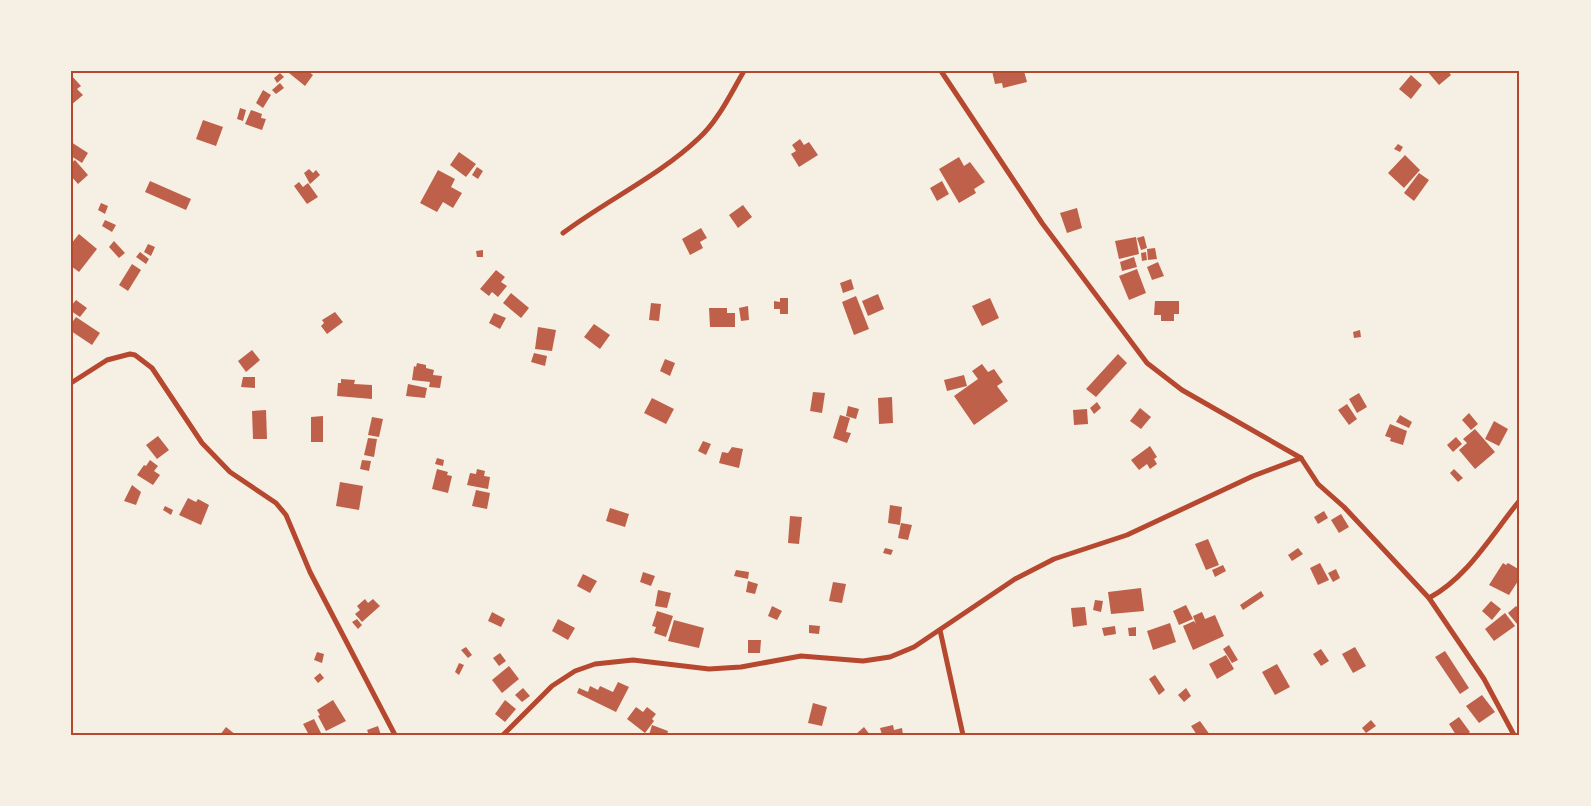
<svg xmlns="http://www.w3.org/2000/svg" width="1591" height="806" viewBox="0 0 1591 806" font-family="Rubik,sans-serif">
  <rect width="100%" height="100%" fill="#f6efe4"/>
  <g fill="#bf614a">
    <polygon points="291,71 308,71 313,75 305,86 289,73"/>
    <polygon points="992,71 1024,71 1027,82 1003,88 1002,83 995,84"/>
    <polygon points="1427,71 1448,71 1451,75 1439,85"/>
    <polygon points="280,73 284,77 277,83 274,78"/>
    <polygon points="71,75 81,86 77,89 83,95 71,105"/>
    <polygon points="1411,75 1422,85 1411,99 1399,89"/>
    <polygon points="280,83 284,88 276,94 272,90"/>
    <polygon points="263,90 271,95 263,108 256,103"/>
    <polygon points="240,108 246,110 243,121 237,119"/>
    <polygon points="251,110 262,114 261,118 266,119 262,130 245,124"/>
    <polygon points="203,120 223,127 216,146 196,139"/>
    <polygon points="800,139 804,145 809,142 818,155 799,167 791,154 796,151 792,145"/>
    <polygon points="71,142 88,153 82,163 71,156"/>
    <polygon points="1398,144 1403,147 1400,152 1394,149"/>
    <polygon points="459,152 476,164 466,177 450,165"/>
    <polygon points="1405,155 1420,170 1404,188 1388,173"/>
    <polygon points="959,157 964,166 970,162 985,182 974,189 976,193 959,203 939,169"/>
    <polygon points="75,160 88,175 78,184 71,176 71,163"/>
    <polygon points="477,167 483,171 478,179 472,175"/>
    <polygon points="309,169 313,173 316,170 320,175 310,184 304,173"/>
    <polygon points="438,170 455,179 451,187 462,193 453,208 443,202 437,212 420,203"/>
    <polygon points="1419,173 1429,180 1414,201 1404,193"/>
    <polygon points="150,181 191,199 186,210 145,192"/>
    <polygon points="942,181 949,194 937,201 930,188"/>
    <polygon points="299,182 303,187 308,183 318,197 307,204 294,186"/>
    <polygon points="101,203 108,206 105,214 98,210"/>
    <polygon points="743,205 752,217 738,228 729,215"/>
    <polygon points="1077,208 1082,228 1067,233 1060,213"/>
    <polygon points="105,220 116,225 112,232 102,226"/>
    <polygon points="701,228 707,238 700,242 703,248 690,255 682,239"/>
    <polygon points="79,234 97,249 79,272 71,266 71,244"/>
    <polygon points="1144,236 1147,248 1141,250 1137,238"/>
    <polygon points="1136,237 1139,254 1119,259 1115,241"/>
    <polygon points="114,241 125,253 119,258 109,247"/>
    <polygon points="148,244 155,247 151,256 144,252"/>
    <polygon points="1155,248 1157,259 1148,260 1147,249"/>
    <polygon points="483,250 483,257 477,257 476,251"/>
    <polygon points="140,252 149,259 146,264 136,257"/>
    <polygon points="1146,252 1147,260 1142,261 1141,253"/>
    <polygon points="1134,257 1137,267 1122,271 1120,262"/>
    <polygon points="1158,262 1164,276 1152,280 1147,267"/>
    <polygon points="132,264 141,270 128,291 119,285"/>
    <polygon points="1137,269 1146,293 1129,300 1119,276"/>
    <polygon points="496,270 505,277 501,282 507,286 498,297 492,292 489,296 480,289"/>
    <polygon points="851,279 854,289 843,293 840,283"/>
    <polygon points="511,293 529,308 521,318 503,303"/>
    <polygon points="878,294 884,309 868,316 862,301"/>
    <polygon points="856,296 869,329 854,335 842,302"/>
    <polygon points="780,298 788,298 788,314 780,314 780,309 774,309 774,301 780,302"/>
    <polygon points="990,298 999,318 982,326 972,306"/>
    <polygon points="76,300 87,308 80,317 71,311 71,306"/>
    <polygon points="1155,301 1179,301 1179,314 1174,314 1174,321 1161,321 1161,315 1154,315"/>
    <polygon points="651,303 661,304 659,321 649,320"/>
    <polygon points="748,306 749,320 741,321 739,308"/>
    <polygon points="709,308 727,308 727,313 735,313 735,327 710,327"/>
    <polygon points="335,312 343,322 327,334 321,326 324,323 322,320"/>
    <polygon points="494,313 506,318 500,329 489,323"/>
    <polygon points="76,317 100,333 92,345 71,331 71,324"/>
    <polygon points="594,324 610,335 600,349 584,337"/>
    <polygon points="538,327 556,330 552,351 535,349"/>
    <polygon points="1360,330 1361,337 1354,338 1353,332"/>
    <polygon points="252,350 260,360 246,372 238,361"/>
    <polygon points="534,353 547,356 545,366 531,362"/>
    <polygon points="1118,354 1127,363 1096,397 1086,389"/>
    <polygon points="665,359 675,363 670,376 660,371"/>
    <polygon points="417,363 426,365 426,368 434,370 433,375 442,376 440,388 429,387 430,382 412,380 414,366 416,367"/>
    <polygon points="982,364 988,372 994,369 1003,382 997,386 1008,401 974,425 954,396 978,379 972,371"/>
    <polygon points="964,375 967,386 947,391 944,380"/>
    <polygon points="243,377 255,377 255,388 241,387"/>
    <polygon points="341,379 355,380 354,384 372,385 372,399 337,396 338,383 341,383"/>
    <polygon points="408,384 427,388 425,398 406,396"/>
    <polygon points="813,392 825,393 822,413 810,411"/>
    <polygon points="1359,393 1367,407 1357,413 1349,399"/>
    <polygon points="892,397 893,423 879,424 878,398"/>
    <polygon points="652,398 674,409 666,424 644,413"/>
    <polygon points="1097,402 1101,408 1094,414 1090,408"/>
    <polygon points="1347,404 1357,419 1349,425 1338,410"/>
    <polygon points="848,406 859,409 856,419 846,416"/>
    <polygon points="1140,408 1151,417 1141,429 1130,421"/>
    <polygon points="1087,409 1088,424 1074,425 1073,410"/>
    <polygon points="266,410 267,439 253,439 252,411"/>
    <polygon points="1469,413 1478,424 1471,430 1462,420"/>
    <polygon points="840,415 850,418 846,432 851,433 847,443 833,438"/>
    <polygon points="1400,415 1412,422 1409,428 1396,422"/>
    <polygon points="323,416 323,442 311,442 311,417"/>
    <polygon points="372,417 383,419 379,437 368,435"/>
    <polygon points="1494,421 1508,429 1499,446 1485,439"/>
    <polygon points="1390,424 1407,431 1403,445 1390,441 1391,438 1385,436"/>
    <polygon points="1475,429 1495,452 1475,469 1459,450 1467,443 1463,439"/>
    <polygon points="158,436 169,450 157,459 146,445"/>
    <polygon points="1456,437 1462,444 1453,452 1447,445"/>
    <polygon points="368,438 377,439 374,457 364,455"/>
    <polygon points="703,441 711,444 706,455 698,451"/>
    <polygon points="1150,446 1157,457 1154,459 1157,464 1150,469 1147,464 1139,470 1131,460"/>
    <polygon points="732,447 743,449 739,468 719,463 722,452 728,453"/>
    <polygon points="437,458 444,460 443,466 435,464"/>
    <polygon points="150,460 158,466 154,471 160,475 153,485 137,475 144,465 146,466"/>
    <polygon points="362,460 371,461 369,471 360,469"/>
    <polygon points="437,469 448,472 447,475 452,476 448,493 432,489"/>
    <polygon points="477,469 485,471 484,476 490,477 488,489 467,485 470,473 476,474"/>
    <polygon points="1454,469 1463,478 1458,482 1450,473"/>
    <polygon points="340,482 363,486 359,510 336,506"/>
    <polygon points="132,485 141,492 136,505 124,501"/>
    <polygon points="476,490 490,493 487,509 472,506"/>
    <polygon points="188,498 196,502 198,499 209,505 201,525 179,515"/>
    <polygon points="890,505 902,507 900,525 888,523"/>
    <polygon points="165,506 173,510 171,515 163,510"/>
    <polygon points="610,508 629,514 625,527 606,521"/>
    <polygon points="1324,511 1328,518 1318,524 1314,517"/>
    <polygon points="1341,514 1349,527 1339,533 1331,520"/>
    <polygon points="790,516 802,517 799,544 788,543"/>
    <polygon points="901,523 912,525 908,540 898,538"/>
    <polygon points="1208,539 1219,565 1206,570 1195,544"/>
    <polygon points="885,548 893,550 891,555 883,553"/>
    <polygon points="1298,548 1303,554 1292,561 1288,555"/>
    <polygon points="1320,563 1329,580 1318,585 1310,568"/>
    <polygon points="1503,563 1506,565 1508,563 1520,570 1520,578 1509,595 1489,585"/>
    <polygon points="1223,565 1226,571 1215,577 1212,570"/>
    <polygon points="1336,569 1340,578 1333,582 1328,573"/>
    <polygon points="736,570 749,572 748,579 734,576"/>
    <polygon points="643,572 655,576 651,586 640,582"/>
    <polygon points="583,574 597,581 590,593 577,586"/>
    <polygon points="748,581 758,584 755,594 746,592"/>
    <polygon points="833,582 846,584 842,603 829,601"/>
    <polygon points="1141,588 1144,611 1111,614 1108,592"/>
    <polygon points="658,590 671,593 667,608 655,606"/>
    <polygon points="1261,591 1264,596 1243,610 1240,605"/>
    <polygon points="365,599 368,603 373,599 380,606 362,622 355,614 360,610 357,606"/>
    <polygon points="1095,600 1103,601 1101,612 1093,610"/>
    <polygon points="1491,601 1501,609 1492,620 1482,611"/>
    <polygon points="1186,605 1193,619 1179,625 1173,611"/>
    <polygon points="772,606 782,611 777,620 768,616"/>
    <polygon points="1516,606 1520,610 1520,621 1517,624 1508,613"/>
    <polygon points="1085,607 1087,625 1073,627 1071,608"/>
    <polygon points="657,611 673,616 666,637 654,633 656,627 652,626"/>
    <polygon points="492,612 505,619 501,627 488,621"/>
    <polygon points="1202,612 1205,619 1215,615 1224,636 1193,650 1183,626 1194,621 1196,624 1193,616"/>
    <polygon points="1505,613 1515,626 1494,641 1485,629"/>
    <polygon points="357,619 362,625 358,629 352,622"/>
    <polygon points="558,619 575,628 568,640 552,631"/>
    <polygon points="674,620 704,628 699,648 668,641"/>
    <polygon points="1170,623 1176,642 1153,650 1147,631"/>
    <polygon points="809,625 820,626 819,634 809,633"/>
    <polygon points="1115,626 1116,634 1104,636 1102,628"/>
    <polygon points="1136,627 1136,636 1129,636 1128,628"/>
    <polygon points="748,640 761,640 760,653 748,653"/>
    <polygon points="1229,645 1238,660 1232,663 1223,649"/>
    <polygon points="466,647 472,655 468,658 461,650"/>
    <polygon points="1355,647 1366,666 1353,673 1342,654"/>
    <polygon points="1321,649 1329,661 1321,666 1313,654"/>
    <polygon points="1445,651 1469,688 1460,694 1435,657"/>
    <polygon points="317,652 324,654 322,663 314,660"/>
    <polygon points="500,653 506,661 499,666 493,658"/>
    <polygon points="1226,655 1234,669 1217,679 1209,664"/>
    <polygon points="459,663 464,665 459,675 455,672"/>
    <polygon points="1277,664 1290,687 1275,695 1262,672"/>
    <polygon points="509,666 519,679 502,693 492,680"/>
    <polygon points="320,673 324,678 318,683 314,678"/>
    <polygon points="1155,675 1165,690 1159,695 1149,679"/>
    <polygon points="618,682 629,687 616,712 577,693 579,688 588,692 590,686 598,690 600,686 613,692"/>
    <polygon points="523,688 530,696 522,702 515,695"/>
    <polygon points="1186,688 1191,696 1184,702 1178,695"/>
    <polygon points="1482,695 1495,712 1479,723 1466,706"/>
    <polygon points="333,700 346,721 326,731 318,716 320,715 317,710"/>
    <polygon points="505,700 516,709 505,722 495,714"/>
    <polygon points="813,703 827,707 822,726 808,723"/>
    <polygon points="636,707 643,712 647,707 656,714 652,719 654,721 645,733 627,719"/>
    <polygon points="1459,717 1470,732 1466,735 1456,735 1449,724"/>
    <polygon points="314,719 322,735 309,735 303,724"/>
    <polygon points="1371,720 1376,726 1366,733 1362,728"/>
    <polygon points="1200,721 1210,735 1197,735 1191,726"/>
    <polygon points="652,725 668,731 667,735 649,735"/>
    <polygon points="893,725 894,730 902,728 903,735 882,735 880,728"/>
    <polygon points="378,726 381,735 369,735 367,730"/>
    <polygon points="226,727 236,735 220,735"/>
    <polygon points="864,727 870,735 855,735"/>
  </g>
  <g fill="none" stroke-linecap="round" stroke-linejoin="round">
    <g stroke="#b5482f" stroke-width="5">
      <polyline points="941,71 1042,223 1147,363 1182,390 1301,458"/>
      <path d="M563,233C607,200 659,176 699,138C718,121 731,93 744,71"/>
      <polyline points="71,383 107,360 130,354 135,355 152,368 202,443 230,472 276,503 286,515 310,572 395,735"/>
      <path d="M1429,598C1468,577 1492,534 1520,500"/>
      <polyline points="940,630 963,735"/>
      <polyline points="503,735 552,686 575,671 595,664 633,660 709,669 741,667 801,656 863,661 890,657 914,647 1015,579 1054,559 1127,535 1253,476 1301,458 1318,484 1344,507 1429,598 1484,679 1514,735"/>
    </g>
  </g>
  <rect width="1591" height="806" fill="none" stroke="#f6efe4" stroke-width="145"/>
  <rect x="72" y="72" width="1446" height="662" fill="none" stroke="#b5482f" stroke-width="2"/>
</svg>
